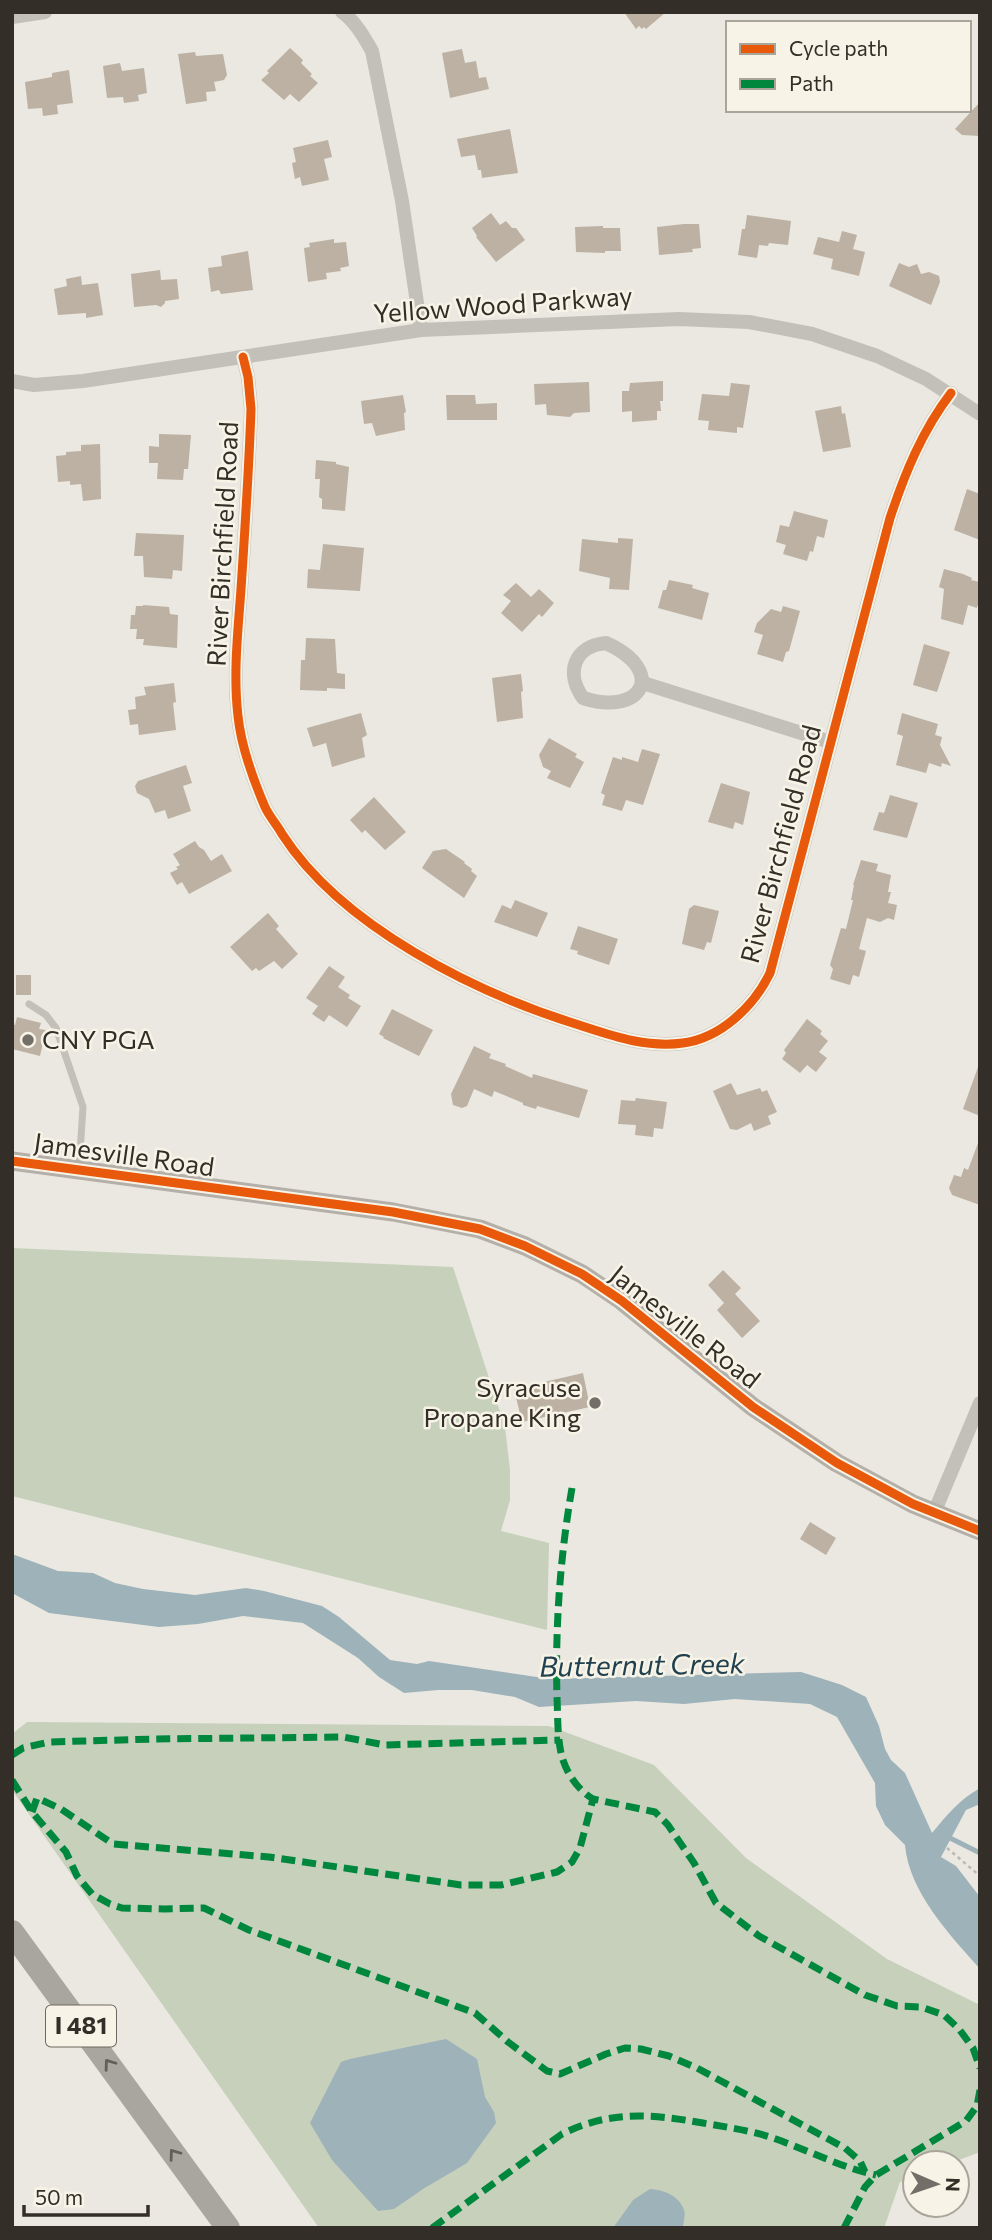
<svg xmlns="http://www.w3.org/2000/svg" width="992" height="2240" viewBox="0 0 992 2240" font-family="Commissioner,sans-serif">
  <rect width="100%" height="100%" fill="#eae8e0"/>
  <g fill="#c6d0bb">
    <polygon points="12,1248 453,1267 505,1427 510,1470 510,1500 501,1531 549,1543 547,1630 12,1496"/>
    <polygon points="27,1722 549,1726 654,1765 746,1858 887,1959 980,2005 980,2152 951,2163 915,2163 915,2176 900,2182 884,2228 319,2228 12,1790 12,1734"/>
  </g>
  <g fill="#9eb2b9">
    <path d="M12,1554L58,1571L93,1573L115,1583L143,1589L195,1595L246,1588L264,1591L322,1606L339,1617L390,1660L417,1664L429,1661L550,1679L801,1672L842,1685L866,1697L879,1726L885,1749L891,1760L905,1773L932,1833C947,1815 959,1800 980,1788V1804L966,1810L941,1857L956,1866L980,1897V1969C950,1935 909,1892 905,1845L885,1825L876,1806L875,1783L837,1717L810,1704L735,1699L684,1704L636,1701L539,1707L515,1697L472,1690H438L404,1693L379,1677L358,1658L303,1623L243,1616L198,1624L159,1627L49,1613L12,1593Z"/>
    <polygon points="446,2039 477,2059 485,2097 494,2112 496,2123 467,2163 423,2189 394,2209 378,2211 332,2160 310,2123 341,2062 350,2059"/>
    <path d="M650,2189C663,2190 679,2195 684,2210C686,2215 683,2222 683,2228H613L633,2200Z"/>
  </g>
  <g fill="none" stroke-linecap="round" stroke-linejoin="round">
    <polyline stroke="#9eb2b9" stroke-width="5" points="945,1838 950,1838 980,1853"/>
  </g>
  <g fill="#bcb1a3">
    <polygon points="624,12 666,12 646,29 644,27 642,29 639,26 636,29"/>
    <polygon points="290,48 303,60 301,63 312,74 310,76 318,83 299,102 290,94 284,100 261,80 269,73 267,71"/>
    <polygon points="462,49 465,63 476,61 479,78 486,77 489,89 450,98 442,53"/>
    <polygon points="195,52 196,56 223,54 227,75 224,80 214,82 216,91 206,92 207,101 186,104 178,54"/>
    <polygon points="120,63 122,71 144,68 147,93 138,95 139,101 124,103 123,97 107,98 103,66"/>
    <polygon points="69,70 73,103 57,105 58,114 43,116 42,108 28,109 25,82 52,77 52,73"/>
    <polygon points="980,102 980,136 962,135 955,129"/>
    <polygon points="510,129 518,173 482,178 481,170 478,170 475,155 461,157 457,139"/>
    <polygon points="328,140 332,157 324,159 329,180 302,186 300,177 295,179 292,163 296,162 293,148"/>
    <polygon points="491,213 500,225 506,221 512,228 516,228 525,240 496,262 476,237 477,236 472,228"/>
    <polygon points="747,215 791,221 788,245 769,243 768,246 759,245 757,258 738,255 742,229 745,229"/>
    <polygon points="684,224 699,224 701,248 692,249 693,252 659,255 657,227"/>
    <polygon points="603,226 603,228 620,228 621,251 605,251 605,253 576,252 575,227"/>
    <polygon points="842,231 857,235 853,249 865,252 859,276 831,269 833,259 813,254 818,237 839,242"/>
    <polygon points="334,239 334,243 346,242 349,266 340,268 341,271 326,273 327,279 308,282 304,248 310,247 309,243"/>
    <polygon points="248,251 253,290 221,294 219,290 211,292 208,268 222,266 221,256"/>
    <polygon points="899,263 909,267 917,264 921,274 929,272 939,276 940,282 931,305 889,286"/>
    <polygon points="160,270 161,280 177,279 179,299 165,301 165,303 161,307 156,305 134,307 131,274"/>
    <polygon points="81,276 82,285 98,283 103,315 86,318 86,313 58,315 54,289 67,286 66,279"/>
    <polygon points="663,381 663,401 660,401 661,411 657,411 657,420 632,422 632,411 622,412 622,391 629,391 630,383"/>
    <polygon points="589,382 590,412 574,413 570,417 547,415 546,404 535,405 534,384"/>
    <polygon points="731,383 750,385 743,428 737,427 737,433 708,430 709,421 698,420 702,394 729,396"/>
    <polygon points="403,395 406,412 404,413 405,430 376,436 372,423 364,424 361,401"/>
    <polygon points="446,395 475,395 476,404 497,403 497,420 447,420"/>
    <polygon points="841,406 842,414 845,413 851,447 823,452 815,411"/>
    <polygon points="159,434 191,435 188,469 184,469 183,480 157,479 158,463 149,463 149,446 159,447"/>
    <polygon points="100,444 101,499 83,501 81,484 70,485 70,481 58,482 56,456 66,455 66,452 81,451 81,445"/>
    <polygon points="316,460 336,462 336,464 349,467 345,511 322,509 322,499 319,497 320,479 315,479"/>
    <polygon points="967,489 980,494 980,540 954,530"/>
    <polygon points="794,511 828,520 824,538 817,536 813,552 810,551 807,561 783,554 786,545 776,542 780,525 789,527"/>
    <polygon points="136,533 184,535 182,571 173,570 172,579 144,577 143,556 134,556"/>
    <polygon points="618,538 633,539 629,590 609,589 610,578 579,571 582,539 618,543"/>
    <polygon points="323,544 364,548 360,591 307,588 308,569 320,570"/>
    <polygon points="944,569 963,574 972,578 971,580 980,582 980,606 977,606 977,608 968,605 963,625 941,619 944,589 939,587"/>
    <polygon points="669,580 693,585 692,588 709,593 702,620 658,608 663,590 666,590"/>
    <polygon points="516,583 531,597 539,589 554,603 542,617 539,614 522,632 501,613 511,601 503,595"/>
    <polygon points="143,605 169,607 170,614 178,615 177,648 143,645 144,639 136,639 137,629 130,629 131,615 135,615 136,606 143,606"/>
    <polygon points="783,606 800,611 789,651 786,652 783,662 757,654 763,635 754,632 757,623 771,609 781,612"/>
    <polygon points="306,638 335,639 337,673 345,674 345,689 327,688 327,691 300,690 301,660 305,660"/>
    <polygon points="924,644 950,652 937,692 913,685"/>
    <polygon points="521,674 523,691 521,692 523,718 497,722 492,678"/>
    <polygon points="174,683 176,702 173,703 176,730 139,735 138,724 130,725 128,710 136,709 135,697 146,695 144,687"/>
    <polygon points="361,713 367,735 362,738 365,757 332,767 326,743 313,747 307,728"/>
    <polygon points="902,713 938,724 935,735 942,737 940,745 951,766 942,763 941,767 929,763 926,773 896,765 903,736 897,734"/>
    <polygon points="549,738 577,754 575,757 584,762 570,788 547,778 551,771 543,767 539,755"/>
    <polygon points="642,749 660,754 643,805 626,800 622,811 602,805 605,795 601,793 613,757 622,760 622,757 638,762"/>
    <polygon points="186,765 192,783 183,786 191,811 168,819 165,810 155,813 149,799 137,793 135,786 138,781"/>
    <polygon points="721,783 750,792 743,825 735,822 733,829 708,822"/>
    <polygon points="890,795 918,803 907,838 873,830 879,812 884,813"/>
    <polygon points="374,797 406,832 385,850 365,830 362,833 350,820"/>
    <polygon points="195,841 199,847 204,850 211,861 222,854 232,871 189,894 182,882 177,885 170,873 178,869 176,867 180,865 173,854"/>
    <polygon points="446,849 465,862 464,863 472,869 471,871 477,876 464,898 422,868 433,851"/>
    <polygon points="861,860 878,864 876,871 891,875 888,892 891,892 888,903 897,905 894,920 888,918 880,922 867,918 859,949 866,951 859,977 853,975 850,985 830,979 833,969 830,965 841,928 846,929 853,900 851,900 854,885 853,885"/>
    <polygon points="515,900 548,913 537,937 494,922 502,905 511,909"/>
    <polygon points="694,905 719,911 711,943 707,942 704,950 682,944 689,909"/>
    <polygon points="268,913 279,926 276,929 298,954 282,969 274,961 259,971 256,968 252,971 230,947"/>
    <polygon points="578,926 618,939 609,965 577,954 578,951 570,949"/>
    <polygon points="329,966 345,977 338,987 350,995 348,998 361,1006 347,1027 329,1015 324,1022 312,1014 318,1006 306,998"/>
    <rect x="16" y="975" width="15" height="20"/>
    <polygon points="392,1009 433,1030 419,1056 383,1038 384,1037 379,1034"/>
    <polygon points="17,1017 41,1023 39,1029 46,1030 40,1056 12,1049 12,1024 15,1025"/>
    <polygon points="807,1019 822,1031 820,1034 828,1041 819,1052 827,1058 816,1072 807,1065 800,1073 782,1059 786,1053 784,1050"/>
    <polygon points="474,1046 491,1054 489,1058 506,1064 505,1066 532,1078 533,1074 588,1090 579,1118 537,1106 536,1109 523,1105 523,1103 494,1091 492,1097 474,1089 467,1106 462,1108 453,1105 451,1094"/>
    <polygon points="978,1067 980,1067 980,1116 963,1109"/>
    <polygon points="731,1083 737,1095 760,1088 762,1092 767,1090 777,1112 768,1116 771,1124 754,1131 751,1123 737,1130 730,1129 713,1091"/>
    <polygon points="636,1098 667,1102 663,1129 654,1128 653,1137 635,1135 636,1125 618,1124 621,1100 635,1101"/>
    <polygon points="978,1143 980,1143 980,1205 952,1195 949,1188 954,1175 961,1177 964,1168 968,1170"/>
    <polygon points="723,1270 741,1288 735,1294 760,1321 742,1338 717,1310 724,1303 708,1285"/>
    <polygon points="583,1373 590,1407 522,1422 514,1389"/>
    <polygon points="810,1522 836,1538 826,1555 800,1539"/>
  </g>
  <g fill="none" stroke-linecap="round" stroke-linejoin="round">
    <polyline stroke="#bcb9b1" stroke-width="2.5" stroke-dasharray="3.5 3.5" stroke-linecap="butt" points="947,1848 980,1876"/>
    <polyline stroke="#c3c0b9" stroke-width="7" points="29,1004 46,1015 56,1028 83,1107 79,1168"/>
    <g stroke="#c3c0b9" stroke-width="14">
      <path d="M342,12C355,21 364,37 372,51L402,201L421,330"/>
      <polyline points="12,17 45,12"/>
      <path d="M243,357L248,377L251,409C249,469 245,529 241,589C238,631 233,674 238,716C241,746 253,779 265,807C269,816 277,825 282,834C342,927 476,993 579,1025C613,1036 646,1048 683,1043C721,1038 754,1006 770,973L890,518C905,473 922,431 951,393"/>
      <polyline points="12,381 34,385 83,381 421,330 679,319 749,322 812,334 877,356 926,379 980,414"/>
      <path d="M606,643C668,671 642,717 583,698C565,673 574,646 606,643Z"/>
      <polyline points="643,683 830,742"/>
      <polyline points="934,1513 980,1403"/>
    </g>
    <polyline stroke="#b4b0a9" stroke-width="19" points="12,1161 393,1212 480,1229 525,1246 582,1274 622,1301 753,1407 837,1463 913,1504 980,1531"/>
    <polyline stroke="#a9a69f" stroke-width="24" points="12,1932 228,2228"/>
    <g stroke="#00873e" stroke-width="7" stroke-dasharray="14 7" stroke-linecap="butt">
      <path d="M572,1488C560,1557 555,1628 557,1698C558,1717 557,1738 562,1757C567,1774 578,1790 593,1799L655,1812L668,1825L694,1863L716,1903L759,1936L865,1995L897,2006L921,2007L944,2015L959,2029L973,2048L980,2068"/>
      <polyline points="12,1755 23,1748 49,1742 156,1739 343,1737 385,1745 560,1740"/>
      <polyline points="12,1780 32,1812 66,1852 77,1876 92,1894 110,1904 122,1908 164,1909 204,1908 249,1930 475,2013 508,2042 547,2071 560,2074 606,2054 625,2048 641,2049 669,2056 697,2068 845,2148 860,2161 865,2172"/>
      <polyline points="32,1812 37,1798 61,1809 113,1844 269,1857 461,1885 501,1885 557,1872 572,1862 580,1848 593,1799"/>
      <path d="M432,2228L562,2134C611,2110 651,2114 703,2123C726,2127 748,2130 770,2137C806,2149 839,2167 876,2175"/>
      <polyline points="844,2228 865,2187 876,2175 966,2121 977,2106 980,2090"/>
    </g>
    <defs>
      <g id="cycleway">
        <path d="M243,357L248,377L251,409C249,469 245,529 241,589C238,631 233,674 238,716C241,746 253,779 265,807C269,816 277,825 282,834C342,927 476,993 579,1025C613,1036 646,1048 683,1043C721,1038 754,1006 770,973L890,518C905,473 922,431 951,393"/>
        <polyline points="12,1161 393,1212 480,1229 525,1246 582,1274 622,1301 753,1407 837,1463 913,1504 980,1531"/>
      </g>
    </defs>
    <use href="#cycleway" stroke="#f7f4e7" stroke-width="13"/>
    <use href="#cycleway" stroke="#e8590c" stroke-width="9"/>
  </g>
  <defs><path id="oneway-chevron" d="M-2-3.5L2.5 0L-2 3.5" fill="none" stroke-width="1.6" stroke-linecap="round" stroke-linejoin="round" transform="scale(1.75)"/></defs>
  <g stroke="#625e58">
    <use href="#oneway-chevron" transform="translate(109 2064) rotate(-126)"/>
    <use href="#oneway-chevron" transform="translate(174 2154) rotate(-126)"/>
  </g>
  <g fill="#736f68" stroke="#f7f4e7" stroke-width="2.5">
    <circle cx="28" cy="1040" r="7"/>
    <circle cx="595" cy="1403" r="7"/>
  </g>
  <g text-anchor="middle" stroke-width="5" stroke-linejoin="round" paint-order="stroke">
    <rect fill="#f7f4e7" stroke="#6e6961" stroke-width="2" x="46" y="2005.5" width="70" height="41" rx="5"/>
    <g font-size="24" font-weight="bold" fill="#332e28">
      <text x="81" y="2034">I 481</text>
    </g>
    <g font-size="26" fill="#332e28" stroke="#f7f4e7">
      <text transform="translate(503 305) rotate(-4)" y="9">Yellow Wood Parkway</text>
      <text transform="translate(223 544) rotate(-87)" y="9">River Birchfield Road</text>
      <text transform="translate(781 844) rotate(-75)" y="9">River Birchfield Road</text>
      <text transform="translate(124 1155) rotate(8)" y="9">Jamesville Road</text>
      <text transform="translate(685 1327) rotate(38)" y="9">Jamesville Road</text>
    </g>
    <g font-size="26" fill="#332e28" stroke="#f7f4e7" text-anchor="start">
      <text x="42" y="1049">CNY PGA</text>
      <text x="581" y="1397" text-anchor="end">Syracuse<tspan x="581" dy="30">Propane King</tspan></text>
    </g>
    <g font-size="28" font-style="italic" fill="#224150" stroke="#f7f4e7">
      <text transform="translate(642 1665) rotate(-1)" y="10">Butternut Creek</text>
    </g>
  </g>
  <rect width="992" height="2240" fill="none" stroke="#332e28" stroke-width="28"/>
  <rect x="726" y="21" width="245" height="91" fill="#f7f4e7" stroke="#a9a59b" stroke-width="2"/>
  <rect x="740" y="44" width="35" height="10" fill="#e8590c" stroke="#a9a59b" stroke-width="2"/>
  <text x="789" y="56" font-size="21" fill="#332e28">Cycle path</text>
  <rect x="740" y="79" width="35" height="10" fill="#00873e" stroke="#a9a59b" stroke-width="2"/>
  <text x="789" y="91" font-size="21" fill="#332e28">Path</text>
  <g transform="translate(936 2184) rotate(92)"><circle r="33" fill="#f7f4e7" stroke="#a9a59b" stroke-width="2"/>
  <path d="M0-5L12 26L0 18L-12 26Z" fill="#736f68"/>
  <text y="-10" font-size="19" font-weight="bold" text-anchor="middle" fill="#332e28">N</text>
  </g>
  <path d="M24 2205v10h124v-10" fill="none" stroke="#332e28" stroke-width="3.5"/>
  <text x="35" y="2205" font-size="21" fill="#332e28" stroke="#f7f4e7" stroke-width="5" paint-order="stroke">50 m</text>
</svg>
